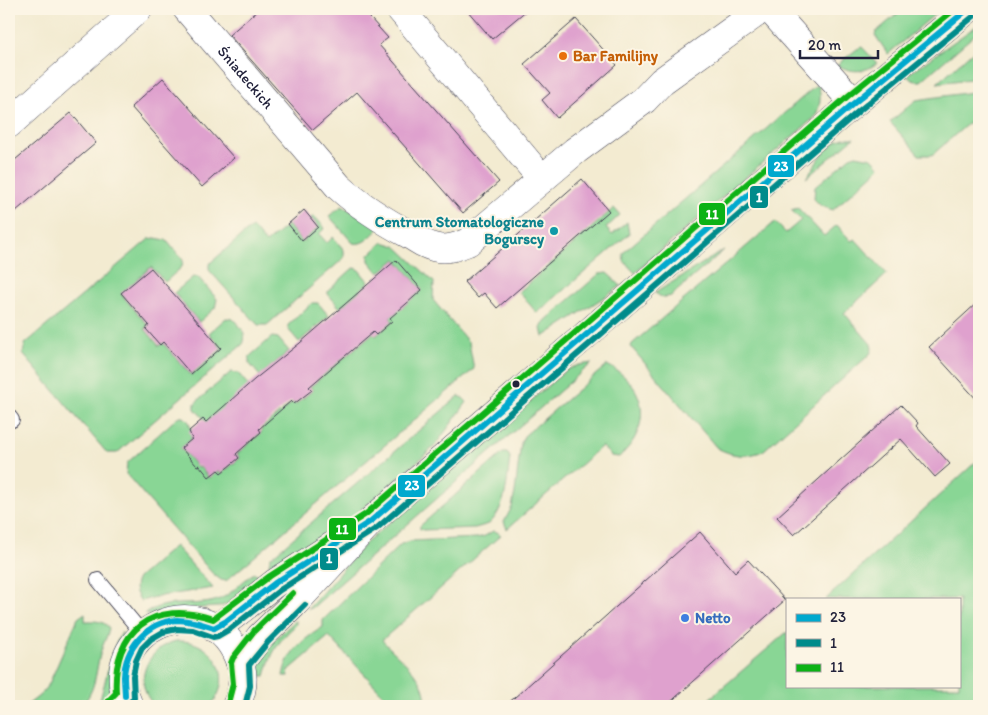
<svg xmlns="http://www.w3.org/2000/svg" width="988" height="715" viewBox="0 0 988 715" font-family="Itim,sans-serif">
  <rect width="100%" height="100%" fill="#fcf5e5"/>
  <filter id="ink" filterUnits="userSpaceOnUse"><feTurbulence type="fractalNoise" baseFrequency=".02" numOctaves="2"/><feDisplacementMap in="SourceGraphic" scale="10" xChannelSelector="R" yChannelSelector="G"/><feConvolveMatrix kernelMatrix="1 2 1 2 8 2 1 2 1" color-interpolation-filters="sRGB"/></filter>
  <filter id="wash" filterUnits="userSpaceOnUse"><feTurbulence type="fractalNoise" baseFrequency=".0096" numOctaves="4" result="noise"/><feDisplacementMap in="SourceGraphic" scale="20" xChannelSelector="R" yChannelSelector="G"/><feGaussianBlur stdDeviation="1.12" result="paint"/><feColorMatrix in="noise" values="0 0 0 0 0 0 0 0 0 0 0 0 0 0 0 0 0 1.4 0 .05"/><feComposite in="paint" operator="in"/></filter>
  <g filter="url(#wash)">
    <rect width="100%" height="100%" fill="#f3ebd1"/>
    <g fill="#89d695" stroke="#567c68">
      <polygon points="903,9 941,9 888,54 875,35 876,32"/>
      <path d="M979,24V31L921,81C914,81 911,81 907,75Z"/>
      <polygon points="979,46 979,78 937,83"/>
      <path d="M862,47L877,63C864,73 852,73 837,65L857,49Z"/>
      <path d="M818,84C822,96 820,106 815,117L635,273L624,261L623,254L625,251Z"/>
      <polygon points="979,91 979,114 932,155 919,155 890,122 916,100"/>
      <path d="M844,138H854L806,178C816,165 826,143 844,138Z"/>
      <polygon points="856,155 872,158 880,167 833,210 821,206 814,199 815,187 850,157"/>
      <path d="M342,206L380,227C373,234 364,246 353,243L329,216Z"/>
      <polygon points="614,208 620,215 606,228 612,235 627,222 629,234 537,313 519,292"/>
      <path d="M798,208L824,236L837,225L851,241L855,239L887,274L844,313L871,344L872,349L870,354L763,451C746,458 733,456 717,448L631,347L632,344L775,222L786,233L801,220L791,210Z"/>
      <polygon points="314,216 325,228 319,234 327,243 333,237 344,250 344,258 267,325 258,325 209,270 209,264 252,227 266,243 288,225 302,242 319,227 311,218"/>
      <path d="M155,238L166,240L183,260L182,267L165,282L151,267L121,294L148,325L145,329L159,346L163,343L191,375L222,349L209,333L226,318L233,319C240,327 248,333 243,344L117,453H107L23,354L25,344L149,239Z"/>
      <path d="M383,242L396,246L434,282L433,300L469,343L474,369L226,581L221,580L213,574L126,474L127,463L178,417C185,416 187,419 190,424L189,425L195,433L191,437L192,439L181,448L197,467L199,466L209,478L218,471L221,474L240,458L237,454L262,432L261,429L293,402L296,404L313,390L310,387L373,333L376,336L393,321L390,318L422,290L396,259L379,273L369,261V255Z"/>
      <polygon points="724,250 671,296 663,298 655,293"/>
      <polygon points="355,268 358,269 369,282 340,308 328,294 328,291 352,269"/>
      <polygon points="607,273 621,286 543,337 541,328 545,321 599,274"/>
      <polygon points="193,277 198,277 217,299 215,308 199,322 174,293"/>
      <polygon points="312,303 318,303 329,316 299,342 288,329 288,325"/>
      <polygon points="272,337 278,338 289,351 260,376 249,363 249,357"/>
      <polygon points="592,363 312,608 308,609 365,544 566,370 579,365"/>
      <path d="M607,365C648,385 653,427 619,457L611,456L602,446L507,529L504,522L512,507L515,492L521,443L524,436Z"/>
      <polygon points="231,372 238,373 249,386 207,422 195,409 195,403"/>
      <polygon points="459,396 463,398 467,402 434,447 331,536 275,573 269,565 270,558"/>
      <path d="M503,453H507L510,457C507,480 507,507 489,524L475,528L423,530L420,529V526Z"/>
      <polygon points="979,459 979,706 701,706 787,632 787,686 959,686 959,599 826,599"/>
      <path d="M493,531L497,532L501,535L382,640C398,658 430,679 425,706H386L390,702L329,636L288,671L289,676H283C287,651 303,640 323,627V620L401,544L410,541L477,538L485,536Z"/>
      <path d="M175,546L213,588L155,597L141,601C135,593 133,587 138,578Z"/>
      <path d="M254,573L257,574L264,583L231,603L218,607L182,609L150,615L145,614C166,597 197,609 220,599C233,593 242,581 254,573Z"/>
      <path d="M85,613V621C93,621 104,620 109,628C108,636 103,643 101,651C95,671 97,690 81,706H26L39,696L49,684L78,618Z"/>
      <path d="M296,620V625C279,639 270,655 265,676H260L254,670L261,652Z"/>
      <path d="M122,632V641L109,693L103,706H97C108,682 107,655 122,632Z"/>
      <path d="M176,641C213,639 237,677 210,706H155C131,683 147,648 176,641Z"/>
    </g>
    <g id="blocks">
      <g fill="#dfa1ce">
        <polygon points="259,9 362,9 388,38 379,45 499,182 463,213 357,92 313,130 229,35"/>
        <polygon points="466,9 528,9 492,39"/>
        <polygon points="576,19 617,65 557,118 542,100 550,93 524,64"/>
        <polygon points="163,78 234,158 202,187 131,107"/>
        <polygon points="71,113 96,143 9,217 9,165"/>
        <polygon points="582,179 609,211 497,308 484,293 478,298 464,282"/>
        <polygon points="304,210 318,227 302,241 288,224"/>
        <polygon points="396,260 422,290 390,318 392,321 376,335 373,332 309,387 312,390 294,404 291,401 259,429 261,432 236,454 239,458 221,473 218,470 209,477 199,465 197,466 181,448 192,439 189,431 203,419 206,422 255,379 300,343"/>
        <polygon points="151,268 221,348 191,374 163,342 160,345 146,329 149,325 121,293"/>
        <polygon points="979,301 979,402 929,347"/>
        <polygon points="901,405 918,423 916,426 950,464 935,477 901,439 794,535 777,517"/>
        <polygon points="700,532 735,572 748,560 785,600 666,706 505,706"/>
      </g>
    </g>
  </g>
  <g filter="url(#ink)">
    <use href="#blocks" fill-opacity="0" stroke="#414052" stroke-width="1"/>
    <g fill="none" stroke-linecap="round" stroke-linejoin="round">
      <defs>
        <g id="service">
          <polyline points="9,416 12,420"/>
          <polyline points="98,580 143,634"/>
        </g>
        <g id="minor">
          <path id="s1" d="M187,9L339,187C360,206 384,221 410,235C418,240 428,247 438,248C449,250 458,246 468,242L575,151L644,100L662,81L762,9"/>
          <polyline points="400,9 542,179"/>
          <polyline points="770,9 854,103"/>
          <polyline points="9,124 138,9"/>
        </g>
        <g id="tertiary">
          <polyline points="214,628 225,622 275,583 337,543"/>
          <polyline points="240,663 260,637 293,605 371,521 854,103 968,9"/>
          <path d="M129,706C96,630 205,583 237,655C245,672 244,689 236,706"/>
        </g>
      </defs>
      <use href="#service" stroke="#414052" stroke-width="16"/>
      <use href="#minor" stroke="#414052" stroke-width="29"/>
      <use href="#tertiary" stroke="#414052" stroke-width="29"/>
      <use href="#service" stroke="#fff" stroke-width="14"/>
      <use href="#minor" stroke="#fff" stroke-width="28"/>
      <use href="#tertiary" stroke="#fff" stroke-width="28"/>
      <defs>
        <g id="bus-1">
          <polyline points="214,628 225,622 275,583 371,521 854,103 968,9"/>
          <path d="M125,696C125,690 124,683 124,677C125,648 147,622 177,620C190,620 202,624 214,628"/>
        </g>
        <g id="bus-2">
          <polyline points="127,706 134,698 133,676 136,661 142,648 151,639 163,632 177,629 193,630 213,637 218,636 230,629 280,590 377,528 860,110 974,16"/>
          <polyline points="245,706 250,686 249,665 267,643 305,605"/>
        </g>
        <g id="bus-3">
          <path d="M109,700L116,693C112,630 154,599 213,619L270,576L366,514L848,96L955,9"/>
          <polyline points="228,703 233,684 231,663 233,658 254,631 293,593"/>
        </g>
      </defs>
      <use href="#bus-1" stroke="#fcf5e5" stroke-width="10"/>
      <use href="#bus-2" stroke="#fcf5e5" stroke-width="10"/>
      <use href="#bus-3" stroke="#fcf5e5" stroke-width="10"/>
      <use href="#bus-1" stroke="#00a9ce" stroke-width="6"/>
      <use href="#bus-2" stroke="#008b8b" stroke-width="6"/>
      <use href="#bus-3" stroke="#0cb215" stroke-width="6"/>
    </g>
  </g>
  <circle fill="#e8710a" stroke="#fcf5e5" stroke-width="2" cx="563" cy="56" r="5"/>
  <circle fill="#0f9aa8" stroke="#fcf5e5" stroke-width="2" cx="554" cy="231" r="5"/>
  <circle fill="#22223b" stroke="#fcf5e5" stroke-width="2" cx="516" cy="384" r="4.5"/>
  <circle fill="#3f7fe0" stroke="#fcf5e5" stroke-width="2" cx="685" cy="618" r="5"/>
  <g text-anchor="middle" stroke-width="4" stroke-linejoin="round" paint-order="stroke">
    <g font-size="15" font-weight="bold" fill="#c56008" stroke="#fcf5e5" text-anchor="start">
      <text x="573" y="61">Bar Familijny</text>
    </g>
    <g font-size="15" fill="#22223b" stroke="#fcf5e5">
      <text dy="5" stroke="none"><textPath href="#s1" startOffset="90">Śniadeckich</textPath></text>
    </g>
    <g font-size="15" font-weight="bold" fill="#0d838f" stroke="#fcf5e5" text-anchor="end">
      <text x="544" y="227">Centrum Stomatologiczne<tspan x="544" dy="17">Bogurscy</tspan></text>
    </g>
    <g font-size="15" font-weight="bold" fill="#366cbe" stroke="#fcf5e5" text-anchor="start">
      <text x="695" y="623">Netto</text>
    </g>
  </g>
  <g stroke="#fcf5e5" stroke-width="2">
    <rect x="767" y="154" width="28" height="24" rx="5" fill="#00a9ce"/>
    <rect x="749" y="185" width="20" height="24" rx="5" fill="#008b8b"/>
    <rect x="698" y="202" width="28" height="24" rx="5" fill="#0cb215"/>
    <rect x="397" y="474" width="29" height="24" rx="5" fill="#00a9ce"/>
    <rect x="328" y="517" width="29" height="24" rx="5" fill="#0cb215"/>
    <rect x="319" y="547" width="20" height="24" rx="5" fill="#008b8b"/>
  </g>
  <g font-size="14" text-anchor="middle" font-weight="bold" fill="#fff">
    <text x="781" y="171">23</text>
    <text x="759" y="202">1</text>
    <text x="712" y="219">11</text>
    <text x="412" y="490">23</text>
    <text x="342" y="534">11</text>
    <text x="329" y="563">1</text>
  </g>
  <rect width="988" height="715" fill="none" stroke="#fcf5e5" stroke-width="30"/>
  <rect x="786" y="598" width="175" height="90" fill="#fcf5e5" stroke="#a5a1a1"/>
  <rect x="796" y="614" width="25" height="8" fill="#00a9ce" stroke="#a5a1a1"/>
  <text x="830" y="622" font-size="15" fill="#22223b">23</text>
  <rect x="796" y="639" width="25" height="8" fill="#008b8b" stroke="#a5a1a1"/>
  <text x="830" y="648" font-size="15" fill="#22223b">1</text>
  <rect x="796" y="664" width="25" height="8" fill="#0cb215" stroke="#a5a1a1"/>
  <text x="830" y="672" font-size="15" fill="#22223b">11</text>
  <path d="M800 50v8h78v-8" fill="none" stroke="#22223b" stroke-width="2.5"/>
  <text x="808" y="50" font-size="15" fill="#22223b" stroke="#fcf5e5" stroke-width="4" paint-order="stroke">20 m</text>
</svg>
